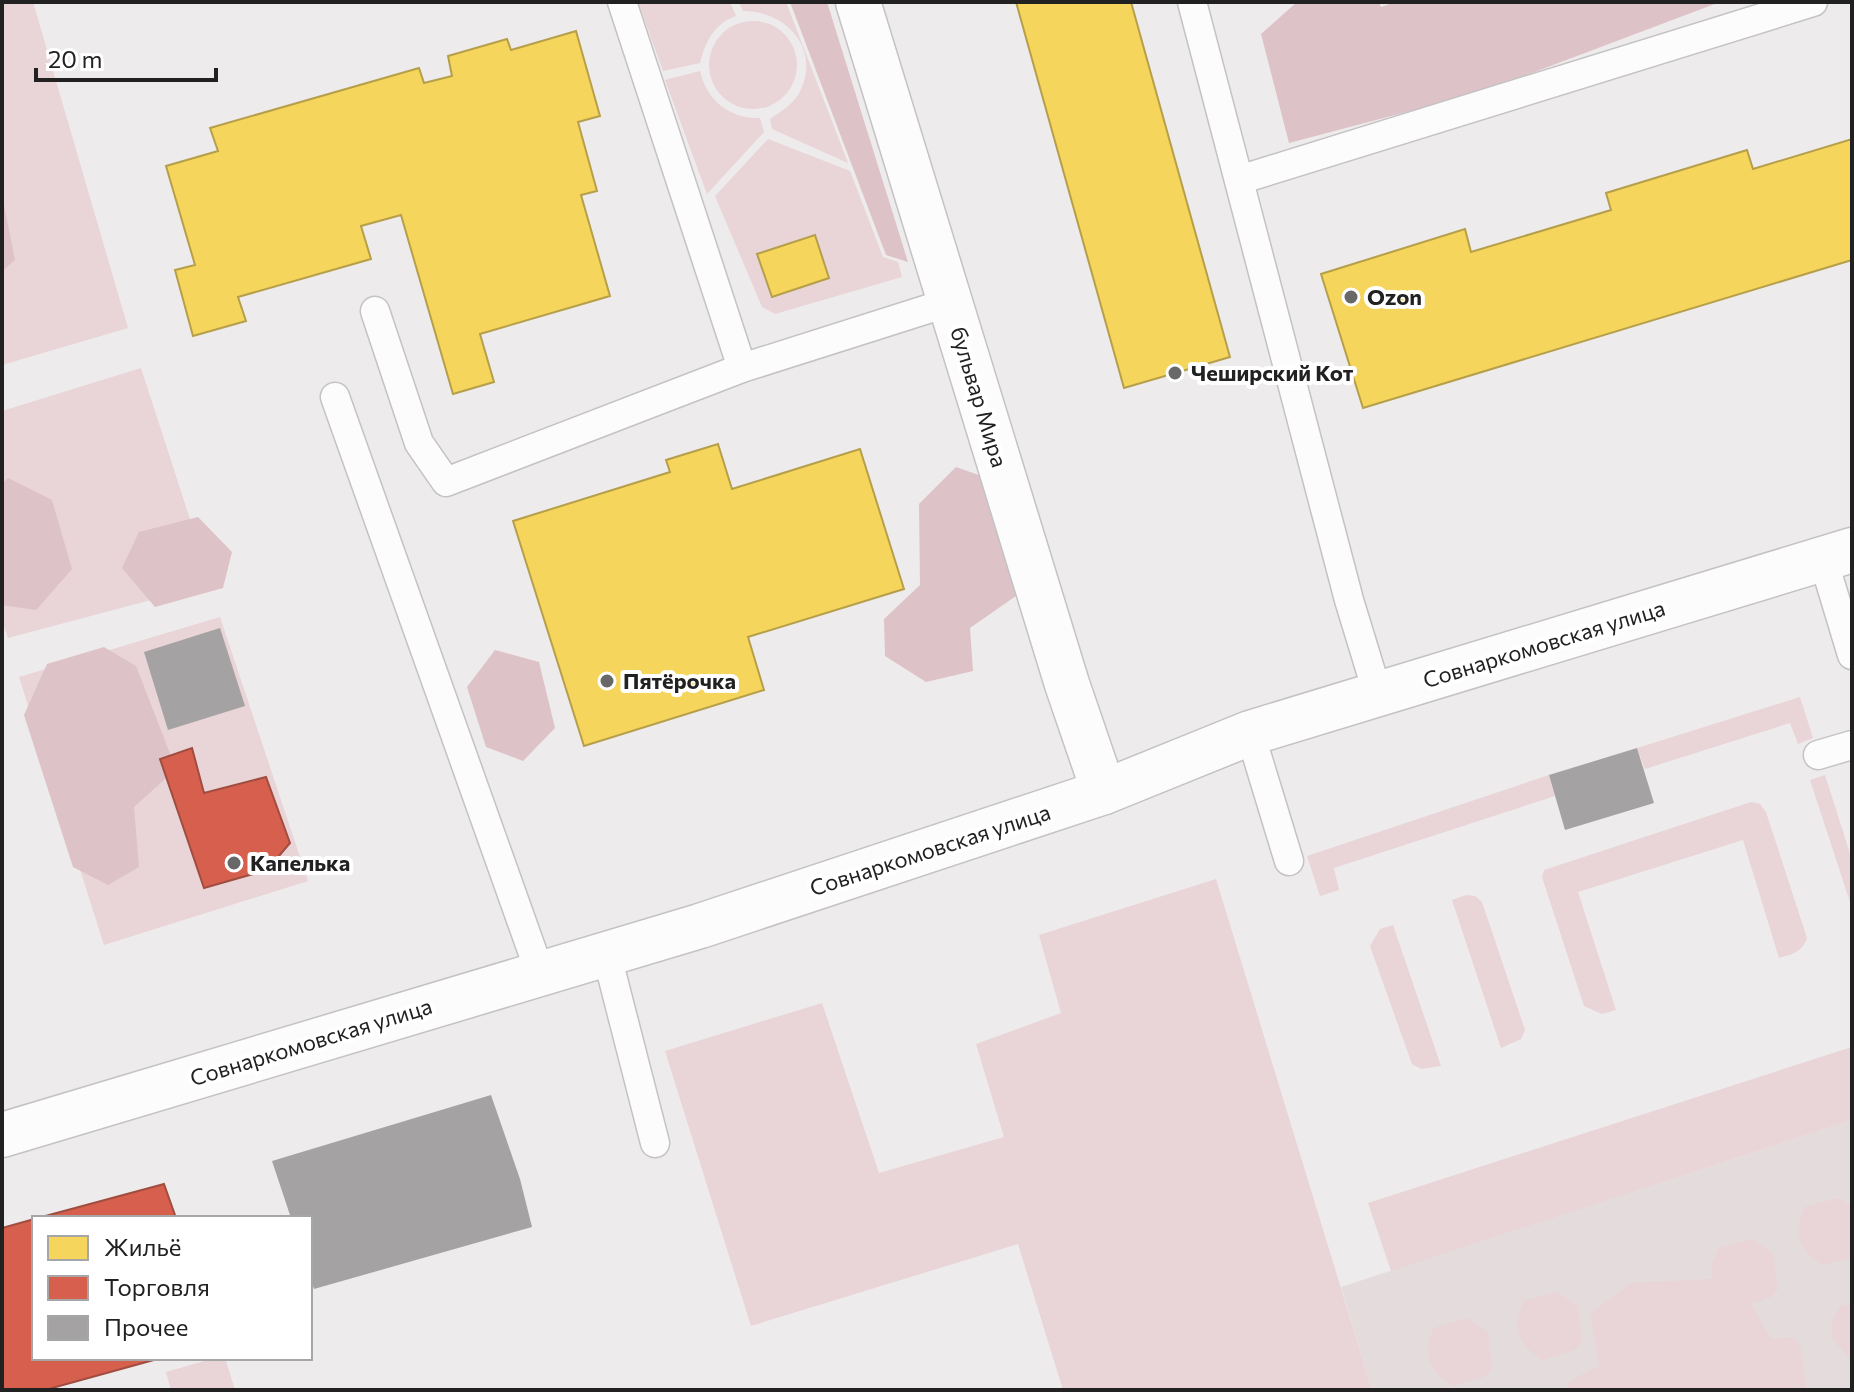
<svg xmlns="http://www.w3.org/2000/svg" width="1854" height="1392" viewBox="0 0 1854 1392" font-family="Commissioner,sans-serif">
  <rect width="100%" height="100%" fill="#eeebec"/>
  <polygon fill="#e4dbdc" points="1852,1120 1852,1390 1372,1390 1341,1287"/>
  <g fill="#e9d4d8">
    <polygon points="2,2 33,2 128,328 2,365"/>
    <path d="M638,2H730L736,16C714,23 705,43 700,63L663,71Z"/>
    <path d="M739,2H786L848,163L772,129L770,119C780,112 792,105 798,95C823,51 788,11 743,11Z"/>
    <circle cx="753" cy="65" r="44"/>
    <path d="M700,71C707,101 730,119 760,118L764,132L707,194L665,80Z"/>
    <polygon points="768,139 850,171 883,257 898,262 902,277 775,314 762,307 715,196"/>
    <polygon points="141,368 211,584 8,638 2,620 2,411"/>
    <polygon points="220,617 308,881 104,945 19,677"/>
    <polygon points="1800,697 1813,738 1798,744 1790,723 1645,769 1637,748"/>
    <polygon points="1549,775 1555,796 1334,868 1339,890 1320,896 1307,856"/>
    <polygon points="1825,775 1852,860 1852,908 1810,780"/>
    <path d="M1751,802L1760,804L1766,812L1807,938C1802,952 1793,954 1779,958L1743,840L1578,892L1616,1010L1602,1014L1584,1006L1542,877L1544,870Z"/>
    <polygon points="1216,879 1372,1390 1063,1390 1018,1244 751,1326 665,1051 822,1003 879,1173 1004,1137 976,1044 1061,1013 1039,935"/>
    <polygon points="1466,895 1475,896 1482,902 1525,1030 1521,1039 1501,1048 1452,900"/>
    <polygon points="1393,925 1441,1066 1421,1069 1412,1064 1370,946 1380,929"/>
    <polygon points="1852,1047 1852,1120 1391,1271 1368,1203"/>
    <path d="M1838,1198L1852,1206V1257L1824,1265C1799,1253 1793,1232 1805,1207Z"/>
    <polygon points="1752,1239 1773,1253 1778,1289 1771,1297 1751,1304 1771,1339 1792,1337 1800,1345 1807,1390 1565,1390 1570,1381 1599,1366 1590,1314 1631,1283 1712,1279 1712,1263 1719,1248"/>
    <path d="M1557,1292L1578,1306L1582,1342L1575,1350L1543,1360C1518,1345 1511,1327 1524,1301Z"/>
    <polygon points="1852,1303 1852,1361 1832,1338 1832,1321 1840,1306"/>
    <path d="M1467,1318L1488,1332L1492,1369L1486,1376L1453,1386C1429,1372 1422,1353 1434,1328Z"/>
    <polygon points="215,1358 225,1358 235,1390 171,1390 166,1372"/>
  </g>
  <g fill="#ddc2c8">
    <polygon points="790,2 827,2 908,262 886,255"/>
    <polygon points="1297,2 1379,2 1381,7 1395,2 1720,2 1482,92 1289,143 1261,34"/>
    <polygon points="2,195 15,260 2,271"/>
    <polygon points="956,467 990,479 1023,591 970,628 973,671 926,682 885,656 884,619 920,585 919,504"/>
    <polygon points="8,478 52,500 72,569 36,610 2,605 2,484"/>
    <polygon points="198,517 232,552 223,588 155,607 122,568 139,532"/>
    <polygon points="104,647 136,666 176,769 134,807 139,867 108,885 73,867 24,715 47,664"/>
    <polygon points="495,650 539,662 555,728 523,761 486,747 467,687"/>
  </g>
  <g fill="#f6d55c" stroke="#b69f4a" stroke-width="2">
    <polygon points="1016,2 1131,2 1230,357 1124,388"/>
    <polygon points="576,31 600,116 578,122 597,191 581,195 610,296 480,334 494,382 453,394 401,215 361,226 371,259 238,297 246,321 193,336 175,270 195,265 166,166 218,151 210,128 419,68 424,83 452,76 448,56 507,39 511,50"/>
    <polygon points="1852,139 1852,260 1363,408 1321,274 1465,229 1471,252 1611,210 1606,193 1747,150 1753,169"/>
    <polygon points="815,235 829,278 772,297 757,254"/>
    <polygon points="718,444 732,489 860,449 904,589 748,637 764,690 584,746 513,521 670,472 666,460"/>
  </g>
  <g fill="#d6604d" stroke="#a04d40" stroke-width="2">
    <polygon points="192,748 204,793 266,777 290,843 267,870 204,888 160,759"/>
    <polygon points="164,1184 176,1218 38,1218"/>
    <polygon points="34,1219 34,1358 161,1358 45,1390 2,1390 2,1228"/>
  </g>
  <g fill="#a4a2a2">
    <polygon points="220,628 245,706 168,730 144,652"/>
    <polygon points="1637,748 1654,803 1565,830 1549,775"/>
    <polygon points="491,1095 520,1179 532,1227 314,1289 310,1276 310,1218 291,1218 272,1161"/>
  </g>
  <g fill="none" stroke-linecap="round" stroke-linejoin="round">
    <defs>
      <g id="service">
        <polyline points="622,2 742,368"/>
        <polyline points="1192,2 1349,600 1378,695"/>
        <polyline points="1239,180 1813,2"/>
        <polyline points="375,311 419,443 446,482 742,368 950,302"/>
        <polyline points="335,397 540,973"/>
        <polyline points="1823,559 1852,655"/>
        <polyline points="1250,733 1289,861"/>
        <polyline points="1818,755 1852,745"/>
        <polyline points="606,952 655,1143"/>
      </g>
      <polyline id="minor" points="858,2 1067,684 1104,792"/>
      <polyline id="tertiary" points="2,1135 700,926 1104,792 1250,733 1852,550"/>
    </defs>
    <use href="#service" stroke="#c4c2c3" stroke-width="31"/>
    <use href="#minor" stroke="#c4c2c3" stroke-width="47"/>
    <use href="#tertiary" stroke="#c4c2c3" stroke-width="47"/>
    <use href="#service" stroke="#fcfcfc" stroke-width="28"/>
    <use href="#minor" stroke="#fcfcfc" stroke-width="44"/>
    <use href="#tertiary" stroke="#fcfcfc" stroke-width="44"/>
  </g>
  <g fill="#696868" stroke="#fff" stroke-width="3">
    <circle cx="1351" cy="297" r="8"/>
    <circle cx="1175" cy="373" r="8"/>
    <circle cx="607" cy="681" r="8"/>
    <circle cx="234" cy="863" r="8"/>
  </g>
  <g text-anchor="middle" stroke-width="8" stroke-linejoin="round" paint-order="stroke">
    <g font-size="22" font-weight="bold" fill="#222121" stroke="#fff" text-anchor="start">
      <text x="1367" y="305">Ozon</text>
      <text x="1191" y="381">Чеширский Кот</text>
      <text x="623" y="689">Пятёрочка</text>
      <text x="250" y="871">Капелька</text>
    </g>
    <g font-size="22" fill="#222121" stroke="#fff">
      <text transform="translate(979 397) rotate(73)" y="8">бульвар Мира</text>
      <text transform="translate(1544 644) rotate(-17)" y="8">Совнаркомовская улица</text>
      <text transform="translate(930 850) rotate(-18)" y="8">Совнаркомовская улица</text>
      <text transform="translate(311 1042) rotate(-17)" y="8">Совнаркомовская улица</text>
    </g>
  </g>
  <rect width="1854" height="1392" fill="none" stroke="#222121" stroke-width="8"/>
  <rect x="32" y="1216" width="280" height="144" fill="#ffffff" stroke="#a7a6a6" stroke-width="2"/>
  <rect x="48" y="1236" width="40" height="24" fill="#f6d55c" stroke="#a7a6a6" stroke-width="2"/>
  <text x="104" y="1256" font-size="24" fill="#222121">Жильё</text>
  <rect x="48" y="1276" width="40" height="24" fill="#d6604d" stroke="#a7a6a6" stroke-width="2"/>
  <text x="104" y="1296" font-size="24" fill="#222121">Торговля</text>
  <rect x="48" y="1316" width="40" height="24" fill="#a4a2a2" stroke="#a7a6a6" stroke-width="2"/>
  <text x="104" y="1336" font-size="24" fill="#222121">Прочее</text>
  <path d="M36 68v12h180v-12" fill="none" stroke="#222121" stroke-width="4"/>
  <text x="48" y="68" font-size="24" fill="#222121" stroke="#ffffff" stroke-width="6" paint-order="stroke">20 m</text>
</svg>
